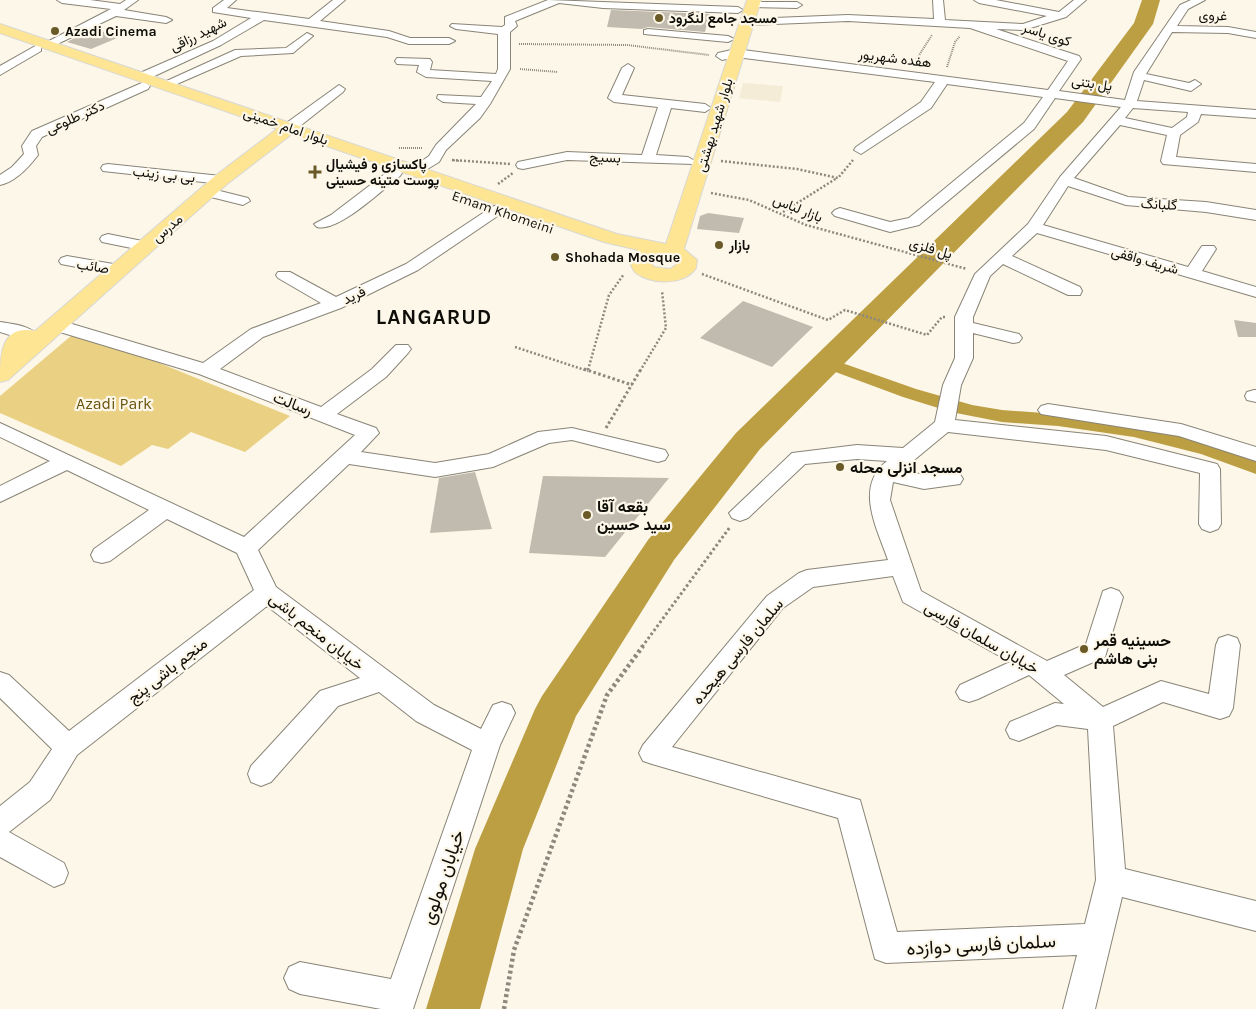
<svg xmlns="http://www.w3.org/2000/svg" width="1256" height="1009" viewBox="0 0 1256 1009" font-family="Karla,Vazirmatn,sans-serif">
  <rect width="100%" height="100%" fill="#fcf7e8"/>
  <polygon fill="#f4ecd7" points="743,83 783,86 780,102 739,98"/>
  <polygon fill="#ead082" points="78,330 290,416 245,452 191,432 168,449 152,445 121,466 0,413 0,396"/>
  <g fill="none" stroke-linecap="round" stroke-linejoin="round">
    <polygon fill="#bc9e43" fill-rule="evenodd" points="828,358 916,389 972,405 1002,410 1058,414 1134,424 1191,438 1256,459 1256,474 1201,454 1134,437 1058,426 1002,422 951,412 903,397 822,367 819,363 822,359"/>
    <polygon fill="#bc9e43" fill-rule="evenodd" points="1142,0 1160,0 1153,24 1083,122 760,449 674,560 576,716 523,849 480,1009 426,1009 475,849 535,709 542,696 648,540 736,433 1067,112 1134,23"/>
  </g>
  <g fill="#c0bbae">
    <polygon points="611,10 710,14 705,32 648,27 642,29 607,27"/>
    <polygon points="92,29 122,36 91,49 67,42"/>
    <polygon points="708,213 744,218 739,233 697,229 700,216"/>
    <polygon points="743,301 813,327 772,367 700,338"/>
    <polygon points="1234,320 1256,323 1256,337 1238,337"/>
    <polygon points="475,472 492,529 430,533 439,478"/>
    <polygon points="543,476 669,478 605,557 529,553"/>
  </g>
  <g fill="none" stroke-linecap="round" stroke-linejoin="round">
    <defs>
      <g id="minor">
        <polygon points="57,0 90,0 120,4 126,0 138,0 124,10 166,17 172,20 166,23 116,16 51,47 47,46 47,42 111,9 62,3"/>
        <polygon points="224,0 236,0 227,8 309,19 333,0 345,0 320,21 389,31 410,38 449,38 455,41 449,44 409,44 387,37 264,20 221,45 148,79 140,79 138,76 140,73 213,41 251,18 213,12 213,8"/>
        <polygon points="548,0 738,7 743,10 738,13 603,8 559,3 515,21 517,26 510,32 510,69 490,104 480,118 446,150 439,162 421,173 411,173 409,170 429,156 436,145 476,104 443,102 437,98 438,95 481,97 492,81 426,77 417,72 419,65 397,64 395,61 397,58 430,59 432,62 430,70 496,74 498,69 498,34 456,29 450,26 452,24 502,27 505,25 505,17"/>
        <path d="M933,0H943L945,20L1023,24L1047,16L979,3L974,0H996L1059,12L1074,0H1086L1066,17L1024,30L996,29L1079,56L1081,59L1059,91L1125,100L1134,72L1180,5L1191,0H1205L1188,9L1177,26L1228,27L1256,32V38L1228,33L1172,32L1146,74L1189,83L1195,80L1201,84L1191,91L1144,80L1137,101L1256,110V118L1201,114L1198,122L1180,135L1176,157L1256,164V172L1163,164L1161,161L1167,135L1120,125L1074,178L1128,197L1206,202L1256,210V220L1206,212L1126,205L1068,186L1043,225L1188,267L1202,246H1214L1216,249L1202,271L1256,287V297L1037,233L1012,256L1080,287L1082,291L1080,295H1068L1003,264L990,276L973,317V323L1019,334L1022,338L1019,342L1013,343L973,333V358L961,385L955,420L1106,436L1217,464L1220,469L1221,524L1218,529L1210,532L1202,529L1199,524L1200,473L1106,450L948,432L902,470L924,475L953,472L960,474L963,479L960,484L924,489L893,482L890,500L921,591L1047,661L1086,644L1103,591L1111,588L1119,591L1123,597L1105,657L1064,675L1103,707L1161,681L1209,694L1216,645L1219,638L1228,635L1237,638L1240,645L1233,708L1229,716L1220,719L1163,702L1113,726L1125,869L1256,901V931L1122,897L1095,1009H1063L1077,955L886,963L875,959L838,818L652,764L643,761L639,753L643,745L767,596L799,573L807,570L888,560C877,528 854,487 887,461L857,459L805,464L748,518L740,521L732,518L729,513L792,453L857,445L903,448L935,422L943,385L955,358V317L975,274L1028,224L1060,177L1121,107L1055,98L1034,129L919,225L890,232L835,216L832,213L835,210L840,208L890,222L909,218L1024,123L1043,97L947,84L931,108L861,154L854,150L856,147L921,102L935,82L736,57L722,60L716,56L718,53L736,49L1048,90L1068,61L970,28L848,21L748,25L742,22L748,19L848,15L934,19ZM1133,108L1188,112L1187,117L1172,128L1125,118ZM893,576L903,602L1010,662L960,685L956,692L960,699L969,702L978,699L1029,675L1064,704L1055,703L1010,722L1006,730L1010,738L1019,741L1057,725L1088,729L1096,880L1085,924L897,932L860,800L672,747L783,608L813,587Z"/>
        <polygon points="753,2 797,2 802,5 797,8 749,7 748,5"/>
        <polygon points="648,29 728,36 734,39 728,42 644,34 644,30"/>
        <polygon points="307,33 313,36 293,53 241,56 170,87 162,87 160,84 235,50 286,48"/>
        <polygon points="37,45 41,47 41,51 0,75 0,66"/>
        <polygon points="628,64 634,68 622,95 705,104 711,108 705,112 671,108 656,155 688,157 695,161 693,164 567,160 523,169 518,168 516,165 518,162 567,152 642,155 658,107 614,102 608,98 622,68"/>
        <path d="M144,82L150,86L148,89L42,137L36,146L38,155C29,167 15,182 0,185V175L12,167L24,154L22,146L32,131Z"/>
        <polygon points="339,85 345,89 343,92 295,130 285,130 283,127 285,124"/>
        <polygon points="108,164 221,176 228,180 221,184 103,171 101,168 103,165"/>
        <path d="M395,169L400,170L402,173L400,176C383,189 338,233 317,227L314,224L331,215L390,170Z"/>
        <polygon points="208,188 248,198 250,201 243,205 203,195 201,192 203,189"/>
        <polygon points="497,205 505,210 502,213 418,270 341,308 263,337 220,369 321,407 372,369 396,345 408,345 411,349 408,353 386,377 337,414 376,428 379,433 361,452 435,463 489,454 538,432 572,428 665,450 668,455 665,460 658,462 572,440 549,443 493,467 435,477 349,464 258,550 276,587 434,705 481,729 493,705 502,702 511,705 515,713 500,745 413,1009 381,1009 300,994 289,989 284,978 289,967 300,962 391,979 472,750 416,721 379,692 338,706 271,782 261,786 251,782 248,774 251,766 320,691 360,678 267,606 77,755 50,800 9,832 64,863 68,873 64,883 54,887 0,857 0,806 30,782 52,749 0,698 0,672 9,675 69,731 254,590 237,553 167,519 110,561 102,563 94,561 91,555 94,549 149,510 67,470 0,502 0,486 50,461 0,437 0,423 244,537 355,435 199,374 50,329 47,325 50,321 62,321 203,363 251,329 321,303 278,278 276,275 278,272 290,272 336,297 406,264 492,207"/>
        <polygon points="108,234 152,243 154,246 146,251 102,242 100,239 102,236"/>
        <polygon points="67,256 119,265 127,270 119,275 61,264 59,261 61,258"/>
        <path d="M0,322C12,324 30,325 38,336L35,340L29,341L0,332Z"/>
        <polygon points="1254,390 1256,390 1256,402 1247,400 1245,396 1247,392"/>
        <polygon points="1048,404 1181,424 1256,447 1256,461 1179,436 1041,414 1038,410 1041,406"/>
      </g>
      <path id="major" d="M747,0H761L684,249L697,260L696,268C685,285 652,285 636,273C632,270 631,264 629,259L638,250L604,242L292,134L227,184L8,380L0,382C0,357 0,324 35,331L215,176L277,129L0,33V24L617,234L666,244ZM656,255L669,256L677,262L676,265L670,269L654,267L649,260Z"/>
    </defs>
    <use href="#minor" stroke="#888477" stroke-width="2"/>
    <use href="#major" stroke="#d8d8d7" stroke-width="2"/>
    <g stroke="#8c887e" stroke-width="2" stroke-dasharray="1 1" stroke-linecap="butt">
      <polyline points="519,44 627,45 709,55"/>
      <polyline points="914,63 932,35"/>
      <polyline points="947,67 955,42 960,36"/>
      <polyline points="520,69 558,72"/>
      <polyline points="399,148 423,148"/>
      <polyline points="452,160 460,161"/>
    </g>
    <g stroke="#8c887e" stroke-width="2.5" stroke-dasharray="2 2" stroke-linecap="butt">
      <polyline points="452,160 510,164"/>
      <polyline points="721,161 797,169 838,178 853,160"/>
      <polyline points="498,184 513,173"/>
      <polyline points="711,193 749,200 806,225 967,269"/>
      <polyline points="783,212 837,178"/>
      <polyline points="702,274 828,320 845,310 927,335 942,317 946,317"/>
      <polyline points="515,347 588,371"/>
      <polyline points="588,370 609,295 624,274"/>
      <polyline points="640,371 666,328 662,291"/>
    </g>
    <g stroke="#8c887e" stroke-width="3" stroke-dasharray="2.5 2.5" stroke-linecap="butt">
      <polyline points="584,369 632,385"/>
      <polyline points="606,428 641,369"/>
      <polyline points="642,647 730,527"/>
    </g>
    <polyline stroke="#8c887e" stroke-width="4.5" stroke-dasharray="3 3" stroke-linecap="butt" points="504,1009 514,950 607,695 643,646"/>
    <use href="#minor" fill="#fff" fill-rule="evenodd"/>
    <use href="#major" fill="#fde594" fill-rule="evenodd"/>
  </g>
  <g fill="#6a5a27" stroke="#fcf7e8" stroke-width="2">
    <circle cx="659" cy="18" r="5"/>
    <circle cx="55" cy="31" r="5"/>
    <path d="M312.5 164.5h5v5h5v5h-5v5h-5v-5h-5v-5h5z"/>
    <circle cx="719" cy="245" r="5"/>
    <circle cx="555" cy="257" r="5"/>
    <circle cx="840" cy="467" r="5"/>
    <circle cx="587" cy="515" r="5"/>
    <circle cx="1084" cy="649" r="5"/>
  </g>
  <g text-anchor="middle" stroke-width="4.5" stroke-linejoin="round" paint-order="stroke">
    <g font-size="14" fill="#0e0d08" stroke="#fcf7e8">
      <text transform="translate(1213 15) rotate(2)" y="5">غروی</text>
      <text transform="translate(198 34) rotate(-26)" y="5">شهید رزاقی</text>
      <text transform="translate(1047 34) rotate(18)" y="5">کوی یاسر</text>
      <text transform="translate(895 58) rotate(7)" y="5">هفده شهریور</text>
      <text transform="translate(1092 83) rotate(8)" y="5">پل بتنی</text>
      <text transform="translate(75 117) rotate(-24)" y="5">دکتر طلوعی</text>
      <text transform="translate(714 125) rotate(-73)" y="5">بلوار شهید بهشتی</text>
      <text transform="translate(286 126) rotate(19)" y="5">بلوار امام خمینی</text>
      <text transform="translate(605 157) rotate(2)" y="5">بسیج</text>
      <text transform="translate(164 174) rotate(6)" y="5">بی بی زینب</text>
      <text transform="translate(1159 204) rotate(3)" y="5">گلبانگ</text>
      <text transform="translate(798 208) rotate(22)" y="5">بازار لباس</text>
      <text transform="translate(503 212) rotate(19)" y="5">Emam Khomeini</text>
      <text transform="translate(167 228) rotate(-41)" y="5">مدرس</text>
      <text transform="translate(931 248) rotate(16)" y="5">پل فلزی</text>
      <text transform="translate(1145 260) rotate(16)" y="5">شریف واقفی</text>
      <text transform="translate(93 266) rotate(9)" y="5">صائب</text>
      <text transform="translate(354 295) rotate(-26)" y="5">فرید</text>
    </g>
    <g font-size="14" font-weight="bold" fill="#0e0d08" stroke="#fcf7e8" text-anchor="start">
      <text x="669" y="23">مسجد جامع لنگرود</text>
      <text x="65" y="36">Azadi Cinema</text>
      <text x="326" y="169">پاکسازی و فیشیال<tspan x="326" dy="16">پوست متینه حسینی</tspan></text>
      <text x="729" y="250">بازار</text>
      <text x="565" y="262">Shohada Mosque</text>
    </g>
    <g font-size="16" fill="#68540e" stroke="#fcf7e8">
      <text x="114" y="409">Azadi Park</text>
    </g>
    <g font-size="16" fill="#0e0d08" stroke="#fcf7e8">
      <text transform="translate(293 403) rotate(21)" y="6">رسالت</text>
      <text transform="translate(317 631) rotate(38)" y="6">خیابان منجم باشی</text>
      <text transform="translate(982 637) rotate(30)" y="6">خیابان سلمان فارسی</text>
      <text transform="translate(737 651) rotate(-50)" y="6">سلمان فارسی هیحده</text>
      <text transform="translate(167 670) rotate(-38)" y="6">منجم باشی پنج</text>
    </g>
    <g font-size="16" font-weight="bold" fill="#0e0d08" stroke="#fcf7e8" text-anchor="start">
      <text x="850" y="473">مسجد انزلی محله</text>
      <text x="597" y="512">بقعه آقا<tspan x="597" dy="18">سید حسین</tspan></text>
      <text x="1094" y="646">حسینیه قمر<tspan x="1094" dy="18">بنی هاشم</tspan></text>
    </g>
    <g font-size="19" fill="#0e0d08" stroke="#fcf7e8">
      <text transform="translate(442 877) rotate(-71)" y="7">خیابان مولوی</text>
      <text transform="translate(981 944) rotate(-3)" y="7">سلمان فارسی دوازده</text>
    </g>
    <g font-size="21" font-weight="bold" letter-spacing="1" fill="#0e0d08" stroke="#fcf7e8">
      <text x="434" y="324">LANGARUD</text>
    </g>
  </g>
</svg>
